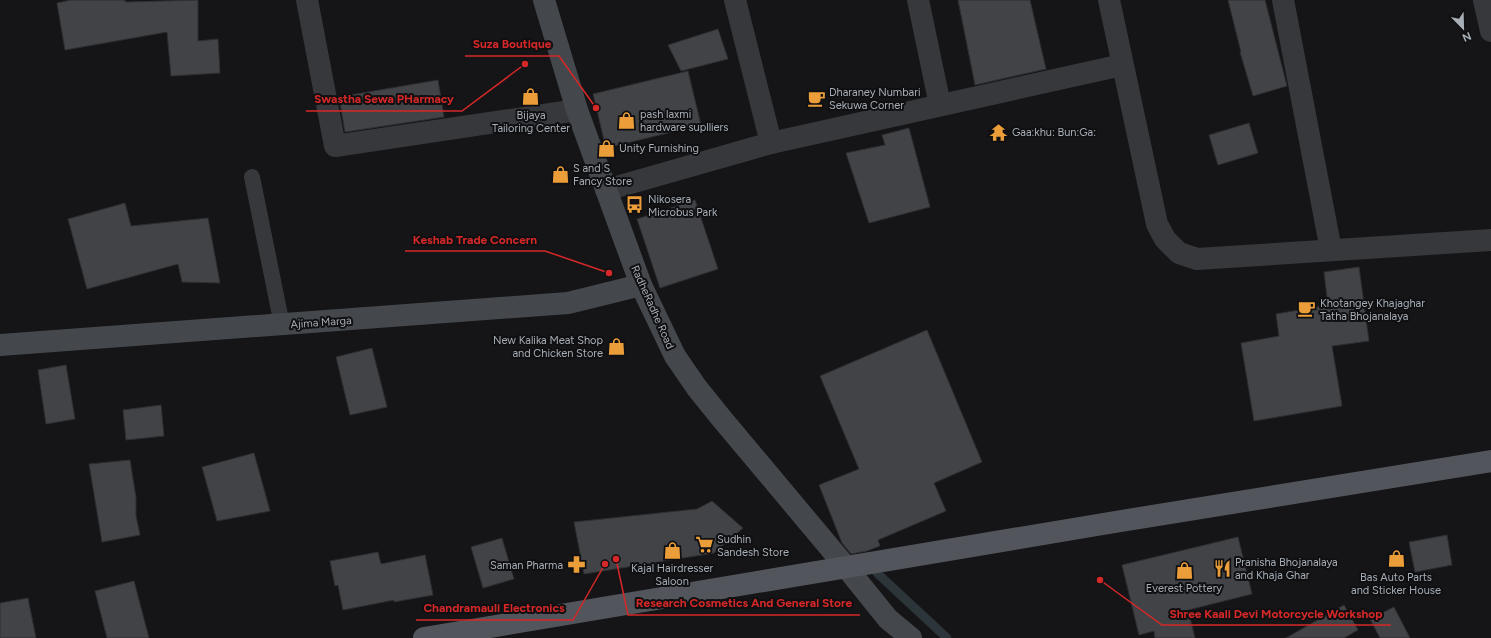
<svg xmlns="http://www.w3.org/2000/svg" width="1491" height="638" viewBox="0 0 1491 638" font-family="Figtree,sans-serif">
  <rect width="100%" height="100%" fill="#151517"/>
  <g fill="none" stroke-linecap="round" stroke-linejoin="round">
    <polyline stroke="#2c353a" stroke-width="9" points="877,573 947,638"/>
  </g>
  <g fill="#414347" stroke="#2f2f33">
    <polygon points="71,0 125,0 125,2 198,0 198,41 218,39 220,73 171,76 167,32 65,50 57,3"/>
    <polygon points="958,0 1030,0 1046,69 975,85"/>
    <polygon points="1228,0 1265,0 1287,86 1253,96 1240,52 1241,52"/>
    <polygon points="718,29 728,59 681,71 668,45"/>
    <polygon points="688,71 701,125 606,148 593,94"/>
    <polygon points="438,80 444,117 345,132 339,97"/>
    <polygon points="1249,123 1258,153 1218,165 1209,135"/>
    <polygon points="909,128 930,207 869,223 846,153 885,145 882,135"/>
    <polygon points="695,200 718,269 660,288 637,219"/>
    <polygon points="125,203 131,226 208,218 220,283 182,282 178,264 87,289 68,219"/>
    <polygon points="1359,267 1369,341 1332,346 1342,406 1254,421 1241,343 1279,336 1276,314 1328,305 1324,272"/>
    <polygon points="927,330 982,462 934,483 946,511 878,540 880,546 867,551 851,554 842,543 819,485 859,469 820,376"/>
    <polygon points="372,348 387,407 350,415 336,357"/>
    <polygon points="66,365 75,419 46,424 38,370"/>
    <polygon points="161,405 164,436 126,440 123,410"/>
    <polygon points="254,453 270,511 217,521 202,467"/>
    <polygon points="130,460 136,498 136,516 140,535 102,542 89,464"/>
    <polygon points="712,501 743,528 714,553 584,574 574,522 697,509"/>
    <polygon points="1447,535 1452,565 1415,572 1409,542"/>
    <polygon points="1238,537 1252,594 1188,610 1195,638 1155,638 1154,631 1139,635 1122,565"/>
    <polygon points="502,538 514,579 483,588 471,547"/>
    <polygon points="378,552 381,564 425,555 433,595 394,602 394,600 343,610 338,585 335,586 330,561"/>
    <polygon points="134,581 149,638 107,638 95,591"/>
    <polygon points="28,598 36,638 0,638 0,603"/>
    <polygon points="1344,605 1358,630 1344,638 1286,638"/>
    <polygon points="1394,607 1410,638 1380,638 1370,619"/>
  </g>
  <g fill="none" stroke-linecap="round" stroke-linejoin="round">
    <polyline stroke="#36383c" stroke-width="16" points="252,177 282,325"/>
    <g stroke="#36383c" stroke-width="22">
      <polyline points="307,0 335,146 577,110"/>
      <polyline points="735,0 771,143"/>
      <polyline points="918,0 940,105"/>
      <polyline points="1109,0 1157,224 1165,239 1179,253 1197,259 1491,240"/>
      <polyline points="1283,0 1331,250"/>
      <polyline points="1484,0 1491,31"/>
      <polyline points="606,190 771,143 1122,65"/>
    </g>
    <g stroke="#44474c" stroke-width="22">
      <polyline points="544,0 577,110 641,285 675,356 697,388 722,419 846,567 888,619 911,638"/>
      <polyline points="0,345 568,303 641,285"/>
    </g>
    <polyline stroke="#52555b" stroke-width="22" points="424,638 1109,523 1491,461"/>
  </g>
  <defs>
    <symbol id="shop-bare" viewBox="-9 -9 18 18"><path d="M-5-2.5h2.3a2.7 3.5 0 0 1 5.4 0H5L5.5 6h-11ZM-1.5-2.5h3a1.5 2.3 0 0 0-3 0Z" fill="#ea9d39" stroke="#101012" stroke-width="2.5" paint-order="stroke"/></symbol>
    <symbol id="cafe-bare" viewBox="-9 -9 18 18"><path d="M-5.5-4.5H6V0H3Q3 3.5 0 3.5H-2.5Q-5.5 3.5-5.5 0ZM3-3.2v2h1.7v-2ZM-6 4.5H4V6H-6Z" fill="#ea9d39" stroke="#101012" stroke-width="2.5" paint-order="stroke"/></symbol>
    <symbol id="temple-bare" viewBox="-9 -9 18 18"><path d="M0-6L5-2H3V0L6.5 2.5H4V6H1.5V3h-3V6H-4V2.5H-6.5L-3 0V-2H-5Z" fill="#ea9d39" stroke="#101012" stroke-width="2.5" paint-order="stroke"/></symbol>
    <symbol id="bus-bare" viewBox="-9 -9 18 18"><path d="M-5-6H5V4H4V6H2V4H-2V6H-4V4H-5ZM-3.5-4V0h7V-4ZM-3.5 1.2v1.5H-2V1.2ZM2 1.2v1.5H3.5V1.2Z" fill="#ea9d39" stroke="#101012" stroke-width="2.5" paint-order="stroke"/></symbol>
    <symbol id="supermarket-bare" viewBox="-9 -9 18 18"><path d="M-6-5.5h2.5l.6 2H6L4.5 2H-2.5L-4.4-4H-6ZM-1.5 3.2a1.3 1.3 0 1 0 .1 0ZM3 3.2a1.3 1.3 0 1 0 .1 0Z" fill="#ea9d39" stroke="#101012" stroke-width="2.5" paint-order="stroke"/></symbol>
    <symbol id="pharmacy-bare" viewBox="-9 -9 18 18"><path d="M-2-6h4v4h4v4h-4v4h-4v-4h-4v-4h4Z" fill="#ea9d39" stroke="#101012" stroke-width="2.5" paint-order="stroke"/></symbol>
    <symbol id="restaurant-bare" viewBox="-9 -9 18 18"><path d="M-5-6h1v4h1v-4h1v4h1v-4h1v5L-1.5 .5V6h-2V.5L-5-1ZM5-6V6H3V1.5H1.5Q1.5-4 5-6Z" fill="#ea9d39" stroke="#101012" stroke-width="2.5" paint-order="stroke"/></symbol>
  </defs>
  <g fill-rule="evenodd">
    <use href="#shop-bare" x="518" y="84" width="25" height="25"/>
    <use href="#cafe-bare" x="804" y="86" width="25" height="25"/>
    <use href="#shop-bare" x="614" y="108" width="25" height="25"/>
    <use href="#temple-bare" x="986" y="120" width="25" height="25"/>
    <use href="#shop-bare" x="594" y="136" width="25" height="25"/>
    <use href="#shop-bare" x="548" y="162" width="25" height="25"/>
    <use href="#bus-bare" x="622" y="192" width="25" height="25"/>
    <use href="#cafe-bare" x="1294" y="296" width="25" height="25"/>
    <use href="#shop-bare" x="604" y="334" width="25" height="25"/>
    <use href="#supermarket-bare" x="692" y="532" width="25" height="25"/>
    <use href="#shop-bare" x="660" y="538" width="25" height="25"/>
    <use href="#shop-bare" x="1384" y="546" width="25" height="25"/>
    <use href="#pharmacy-bare" x="564" y="552" width="25" height="25"/>
    <use href="#restaurant-bare" x="1210" y="556" width="25" height="25"/>
    <use href="#shop-bare" x="1172" y="558" width="25" height="25"/>
  </g>
  <g text-anchor="middle" stroke-width="4" stroke-linejoin="round" paint-order="stroke">
    <g font-size="11" fill="#a7aeb6" stroke="#101012" text-anchor="start">
      <text x="829" y="96">Dharaney Numbari<tspan x="829" dy="13">Sekuwa Corner</tspan></text>
      <text x="640" y="118">pash laxmi<tspan x="640" dy="13">hardware suplliers</tspan></text>
      <text x="531" y="119" text-anchor="middle">Bijaya<tspan x="531" dy="13">Tailoring Center</tspan></text>
      <text x="1012" y="136">Gaa:khu: Bun:Ga:</text>
      <text x="619" y="152">Unity Furnishing</text>
      <text x="573" y="172">S and S<tspan x="573" dy="13">Fancy Store</tspan></text>
      <text x="648" y="203">Nikosera<tspan x="648" dy="13">Microbus Park</tspan></text>
      <text x="1320" y="307">Khotangey Khajaghar<tspan x="1320" dy="13">Tatha Bhojanalaya</tspan></text>
      <text x="603" y="344" text-anchor="end">New Kalika Meat Shop<tspan x="603" dy="13">and Chicken Store</tspan></text>
      <text x="717" y="543">Sudhin<tspan x="717" dy="13">Sandesh Store</tspan></text>
      <text x="1235" y="566">Pranisha Bhojanalaya<tspan x="1235" dy="13">and Khaja Ghar</tspan></text>
      <text x="563" y="569" text-anchor="end">Saman Pharma</text>
      <text x="672" y="572" text-anchor="middle">Kajal Hairdresser<tspan x="672" dy="13">Saloon</tspan></text>
      <text x="1396" y="581" text-anchor="middle">Bas Auto Parts<tspan x="1396" dy="13">and Sticker House</tspan></text>
      <text x="1184" y="592" text-anchor="middle">Everest Pottery</text>
    </g>
    <g font-size="11" fill="#a7aeb6" stroke="#101012">
      <text transform="translate(653 307) rotate(66)" y="4">RadheRadhe Road</text>
      <text transform="translate(321 322) rotate(-4)" y="4">Ajima Marga</text>
    </g>
  </g>
  <path fill="none" stroke="#d62828" stroke-width="1.5" d="M596 108L559 56H465M525 64L462 111H306M609 273L545 251H405M616 559L628 615H860M605 564L573 620H416M1100 580L1162 625H1391"/>
  <g fill="#d62828" stroke="#101012" stroke-width="1.5">
    <circle cx="596" cy="108" r="4"/>
    <circle cx="525" cy="64" r="4"/>
    <circle cx="609" cy="273" r="4"/>
    <circle cx="616" cy="559" r="4"/>
    <circle cx="605" cy="564" r="4"/>
    <circle cx="1100" cy="580" r="4"/>
  </g>
  <g font-size="12" text-anchor="middle" font-weight="bold" fill="#d62828" stroke="#101012" stroke-width="4" stroke-linejoin="round" paint-order="stroke">
    <text x="512" y="48">Suza Boutique</text>
    <text x="384" y="103">Swastha Sewa PHarmacy</text>
    <text x="475" y="244">Keshab Trade Concern</text>
    <text x="744" y="607">Research Cosmetics And General Store</text>
    <text x="494" y="612">Chandramauli Electronics</text>
    <text x="1276" y="618">Shree Kaali Devi Motorcycle Workshop</text>
  </g>
  <g transform="translate(1463 28) rotate(157)" stroke="#101012" stroke-width="3" paint-order="stroke">
  <path d="M0-3L7 15L0 10L-7 15Z" fill="#a7aeb6"/>
  <text y="-6" font-size="11" font-weight="bold" text-anchor="middle" fill="#a7aeb6">N</text>
  </g>
</svg>
